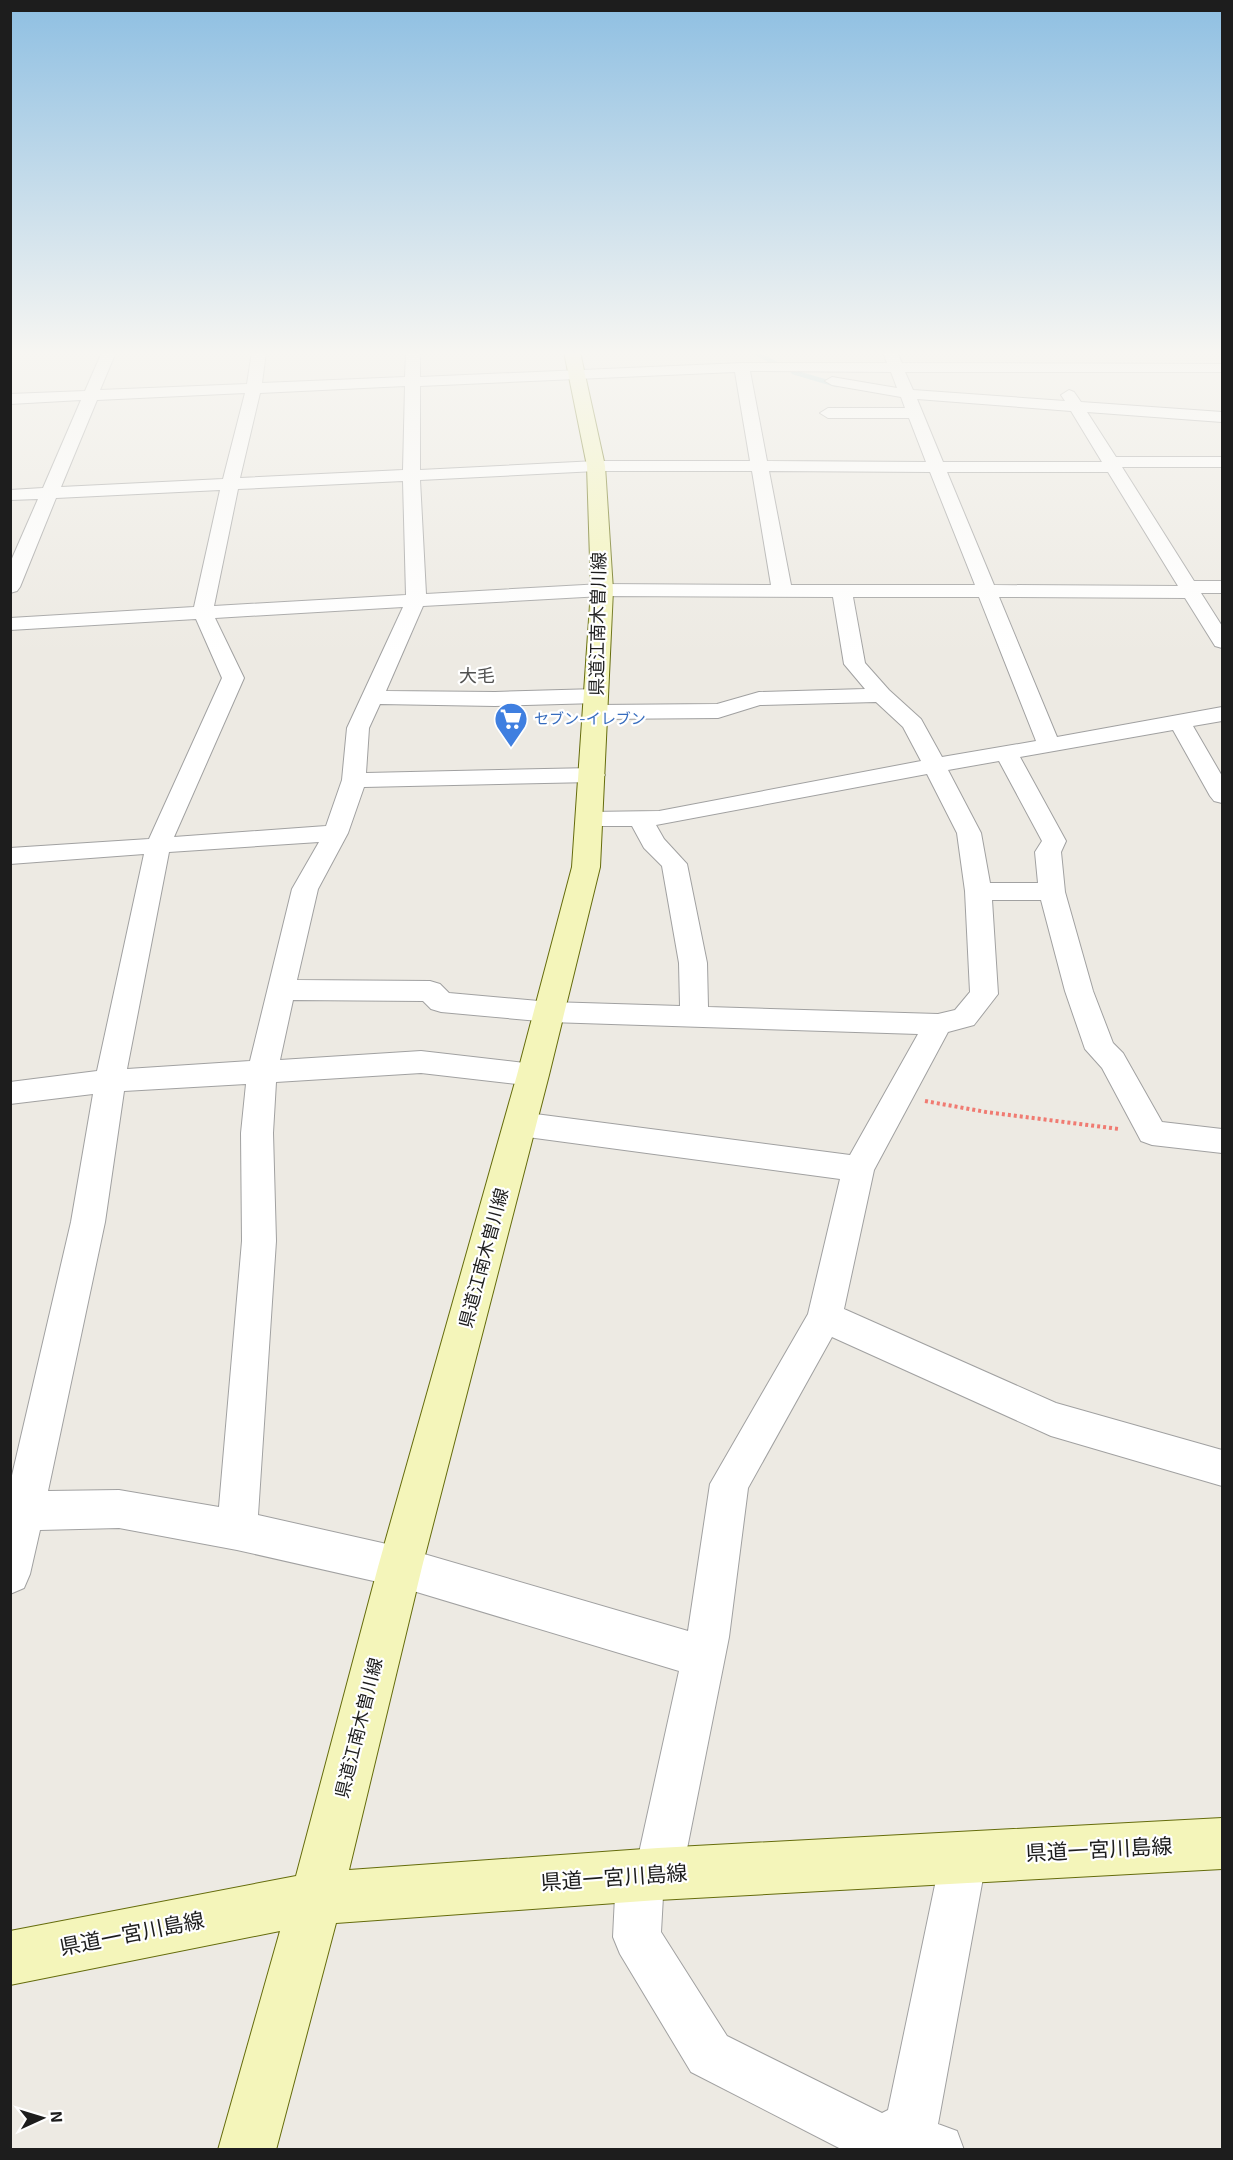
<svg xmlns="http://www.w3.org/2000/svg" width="1233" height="2160" viewBox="0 0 1233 2160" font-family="'Exo 2','Noto Sans JP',sans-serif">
  <rect width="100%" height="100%" fill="#edeae3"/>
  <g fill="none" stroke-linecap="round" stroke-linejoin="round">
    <g stroke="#a7cfd8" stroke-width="4.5">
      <polyline points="754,352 775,363"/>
      <polyline points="793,372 837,385"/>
    </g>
    <defs>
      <path id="minor" d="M102,352H116L100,390L247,384L252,352H266L262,383L405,377L406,352H420V377L742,363H887L883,352H897L902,363L1222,364V372H905L913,390L1065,401L1061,395L1069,390L1074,392L1081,402L1222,412V422L1087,412L1116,457H1222V467H1122L1194,581H1222V593H1201L1222,626V648L1215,646L1185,598L999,597L1057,737L1222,707V721L1193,726L1222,776V803L1214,801L1210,796L1173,730L1020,757L1066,841L1061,852L1065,892L1093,991L1113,1043L1123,1053L1162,1122L1222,1129V1153L1152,1145L1141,1141L1102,1068L1085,1049L1065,991L1041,900H992L998,994L974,1025L948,1032L874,1170L844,1309L1056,1403L1222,1450V1486L1051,1436L832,1337L748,1488L729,1637L682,1874L675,1891L663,1896L661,1932L727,2036L882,2113L888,2110L941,1856L947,1839L964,1833L981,1839L987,1856L938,2124L957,2131L964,2150H843L691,2072L620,1954L613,1937L616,1876L623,1859L639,1853L679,1671L400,1587L237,1550L119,1528L40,1530L30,1574L24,1588L10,1594V1484L71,1222L93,1094L10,1104V1082L97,1071L144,854L10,864V848L149,839L222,678L196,619L10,630V618L194,607L220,490L56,498L20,587L17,591L10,593V563L38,499L10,500V490L43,488L81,400L10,404V394L85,391ZM750,371L891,372L897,388L832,377L825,381L832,385L901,397L905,408H828L820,413L828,418H909L926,462L767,461ZM735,372L750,461H596L420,470V386ZM405,386L403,470L240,478L260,393ZM245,393L223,479L61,487L97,400ZM917,399L1071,411L1102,462H943ZM596,471H752L771,585L602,584L426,594L420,480ZM769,471L930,472L975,585H791ZM947,472H1108L1178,586L994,585ZM403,481L406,595L214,606L238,489ZM602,596L833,597L844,664L865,689L759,692L717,704L597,705L589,707L586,712L589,717L597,719L718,718L760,705L876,702L903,727L921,761L659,811L589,812L580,814L577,819L580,824L589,826H632L644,848L662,866L679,963L680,1006L550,1002L449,993L440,984L430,981L297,980L318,889L348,833L364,787L593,782L601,780L605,775L601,770L593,768L366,773L369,728L380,704L495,706L597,703L605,701L608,696L605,691L597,689L495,692L386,691L423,606ZM853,597H979L1036,741L942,757L921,719L889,690L865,663ZM403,607L347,728L342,780L326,826L174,837L244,678L215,618ZM999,761L1042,841L1035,852L1038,883H990L981,833L948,770ZM927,774L957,833L965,891L970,992L955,1010L938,1014L708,1007L707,963L687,864L664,839L656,825ZM319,842L292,889L250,1061L127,1069L169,852ZM293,1000L423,1001L431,1009L441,1012L550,1022L918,1034L850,1155L520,1112L509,1116L505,1124L509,1132L520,1136L840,1179L808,1314L710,1484L688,1631L400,1547L258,1515L276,1241L273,1133L276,1082L421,1073L533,1086L544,1083L548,1075L544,1067L533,1064L421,1051L280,1060ZM246,1084L241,1133L242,1241L219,1507L119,1490L48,1491L105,1222L124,1091Z"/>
      <polygon id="secondary" points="564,352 580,352 605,466 613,590 600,867 549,1075 422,1567 349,1870 658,1848 1222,1818 1222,1869 658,1900 336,1923 276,2150 218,2150 280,1931 10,1985 10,1931 296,1876 378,1567 517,1075 572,867 591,590 587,466"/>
    </defs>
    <use href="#minor" stroke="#a1a1a1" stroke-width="2"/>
    <use href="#secondary" stroke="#656c0c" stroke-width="2"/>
    <polyline stroke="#f07b72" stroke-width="4" stroke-dasharray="3 3" stroke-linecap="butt" points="925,1101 986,1112 1119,1129"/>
    <use href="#minor" fill="#fff" fill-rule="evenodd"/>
    <use href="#secondary" fill="#f4f5ba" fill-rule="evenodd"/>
  </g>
  <linearGradient id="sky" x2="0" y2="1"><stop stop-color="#8ebfe2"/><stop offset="0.54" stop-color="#f7f6f2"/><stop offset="1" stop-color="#f7f6f2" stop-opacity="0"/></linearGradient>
  <rect width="1233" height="654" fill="url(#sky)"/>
  <defs>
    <symbol id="supermarket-pin" viewBox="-11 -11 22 30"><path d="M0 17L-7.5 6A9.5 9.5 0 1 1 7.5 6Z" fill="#3f7fe0" stroke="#fff"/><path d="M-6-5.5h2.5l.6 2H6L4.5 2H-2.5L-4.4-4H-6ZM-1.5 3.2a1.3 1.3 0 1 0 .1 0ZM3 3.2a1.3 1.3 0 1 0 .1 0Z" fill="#fff"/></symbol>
  </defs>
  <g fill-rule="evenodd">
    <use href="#supermarket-pin" x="492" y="700" width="38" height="52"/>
  </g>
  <g text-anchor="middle" stroke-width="4.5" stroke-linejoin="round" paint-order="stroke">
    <g font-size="15" fill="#366cbe" stroke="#fff" text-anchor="start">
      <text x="534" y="724">セブン-イレブン</text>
    </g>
    <g font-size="18" fill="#1d1d1d" stroke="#fff">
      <text transform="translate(598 624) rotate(-89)" y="6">県道江南木曽川線</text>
      <text transform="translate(484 1258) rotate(-75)" y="6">県道江南木曽川線</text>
      <text transform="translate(359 1728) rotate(-76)" y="6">県道江南木曽川線</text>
    </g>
    <g font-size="18" fill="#505050" stroke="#fff">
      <text x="477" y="682">大毛</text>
    </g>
    <g font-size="21" fill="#1d1d1d" stroke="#fff">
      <text transform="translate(1099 1850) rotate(-3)" y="7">県道一宮川島線</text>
      <text transform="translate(614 1878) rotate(-4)" y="7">県道一宮川島線</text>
      <text transform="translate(132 1934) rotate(-11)" y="7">県道一宮川島線</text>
    </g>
  </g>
  <rect width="1233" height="2160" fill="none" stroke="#1d1d1d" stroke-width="24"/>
  <g transform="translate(42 2118) rotate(86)" stroke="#ffffff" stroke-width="4.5" paint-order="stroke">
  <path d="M0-4.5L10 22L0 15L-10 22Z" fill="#1d1d1d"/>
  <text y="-9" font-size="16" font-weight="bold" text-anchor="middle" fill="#1d1d1d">N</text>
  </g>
</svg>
